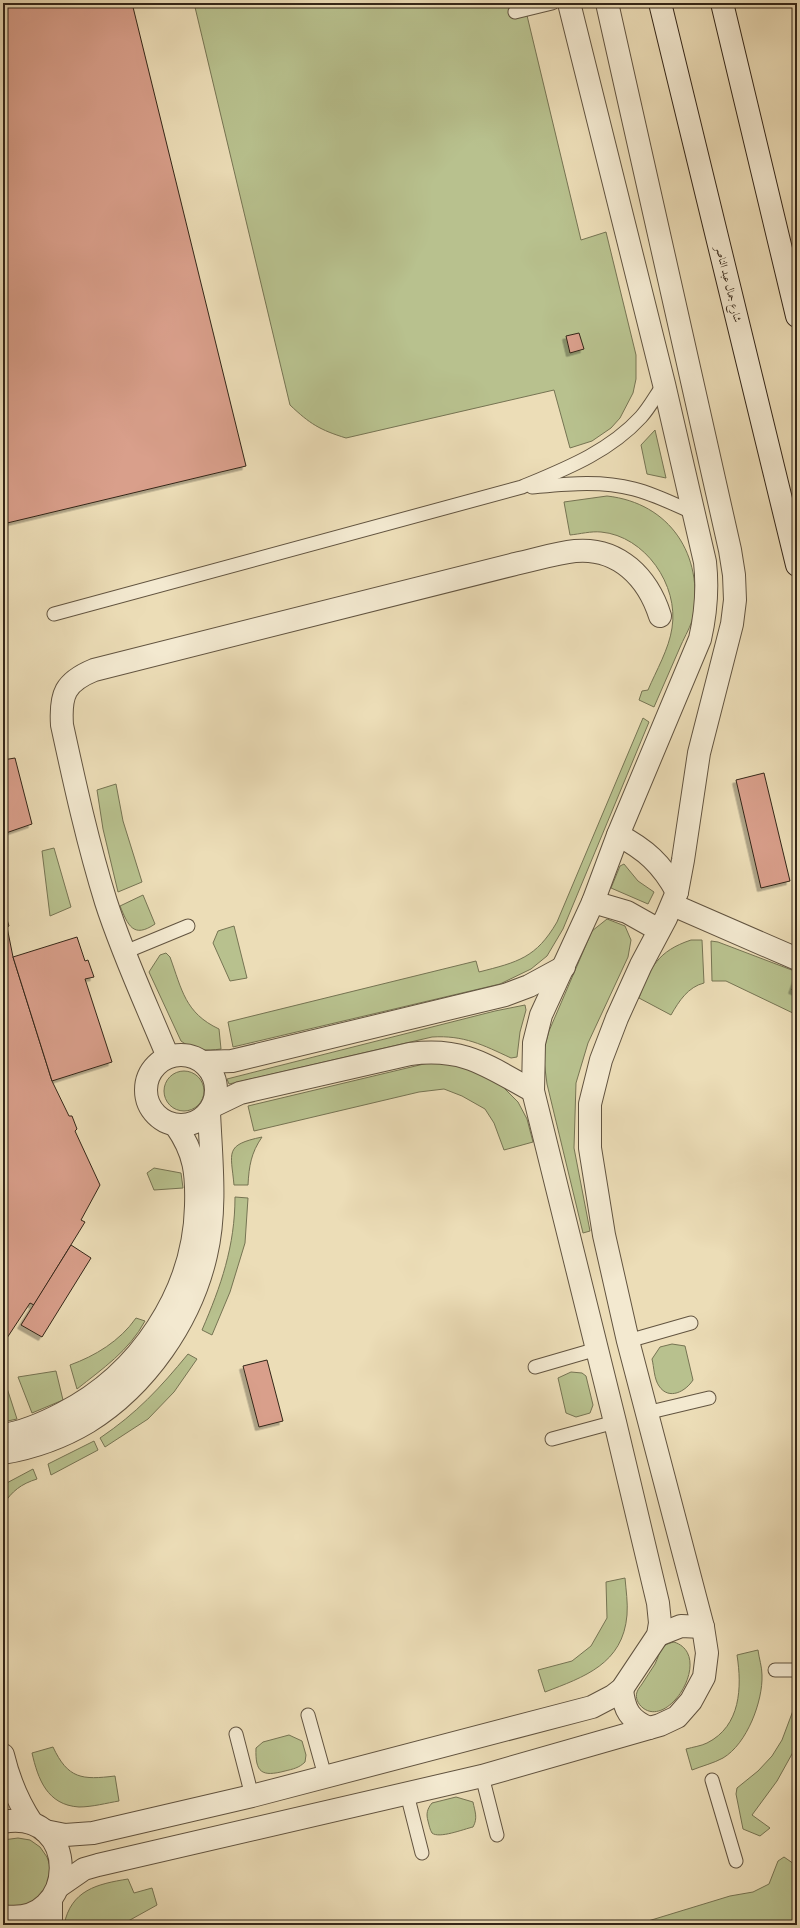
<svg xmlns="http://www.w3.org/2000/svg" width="800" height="1928" viewBox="0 0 800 1928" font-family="'IM FELL Great Primer',Amiri,serif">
  <defs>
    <filter id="shadow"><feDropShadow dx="-3.5" dy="3.5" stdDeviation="0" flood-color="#0004"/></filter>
  </defs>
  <rect width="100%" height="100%" fill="#ecddb7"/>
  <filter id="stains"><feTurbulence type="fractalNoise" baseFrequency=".005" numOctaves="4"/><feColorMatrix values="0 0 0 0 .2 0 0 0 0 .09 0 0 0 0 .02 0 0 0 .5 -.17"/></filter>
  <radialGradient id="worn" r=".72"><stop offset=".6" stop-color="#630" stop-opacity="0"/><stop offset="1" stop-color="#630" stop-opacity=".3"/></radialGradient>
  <g fill="#b8c18e" stroke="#767453">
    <path d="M194,3H524L581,240L606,232L636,355V379L633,393L620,418L611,428L592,441L570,448L554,390L346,438C320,430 310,424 290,405Z"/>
    <polygon points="655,430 666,478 647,474 641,445"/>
    <path d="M607,496C670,503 704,555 693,617C691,626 685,636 681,645C672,666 663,686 654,707L639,700L642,691L648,690C656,671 669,649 672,628C679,585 645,536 601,532C591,531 580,534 570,535L564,502Z"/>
    <path d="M643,718L649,722L563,929L547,956L531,969L500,984L233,1047L228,1022L476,961L479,972C518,962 536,958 557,922Z"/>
    <polygon points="116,784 123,821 142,882 118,892 103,829 97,790"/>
    <polygon points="54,848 71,907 50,916 42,851"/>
    <polygon points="624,864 638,881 654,892 648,904 611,888 620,866"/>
    <path d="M143,895L155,924C133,939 128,925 120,906Z"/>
    <polygon points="607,919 625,926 631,940 628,957 588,1043 576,1083 574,1148 590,1231 583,1233 547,1084 543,1053 549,1031 592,931"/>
    <polygon points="234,926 247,978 230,981 213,943 218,931"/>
    <path d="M691,940H702L704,983C688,987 679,1001 671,1015L639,998C650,967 658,951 691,940Z"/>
    <polygon points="711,941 718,942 797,972 792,990 797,992 797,1015 726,981 712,981"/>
    <path d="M166,953L170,957C182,990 185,1013 219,1029L221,1049C206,1051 194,1051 181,1041L149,972L160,955Z"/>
    <path d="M525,1005L526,1010L520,1032L517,1057L511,1058C483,1045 464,1035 432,1037L229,1084L227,1079L495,1011Z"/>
    <polygon points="428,1063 456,1063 497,1081 518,1102 527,1119 533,1142 504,1150 494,1123 485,1109 462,1096 444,1089 419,1092 254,1131 248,1106"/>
    <circle cx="184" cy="1091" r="20"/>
    <path d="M262,1137C251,1153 249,1166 248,1185H234C231,1152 224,1145 262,1137Z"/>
    <polygon points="154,1168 181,1173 183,1188 154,1190 147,1173"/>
    <path d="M235,1197L248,1198L245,1243L230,1292L212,1335L202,1330C221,1286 235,1246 235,1197Z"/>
    <path d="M136,1318L145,1321C129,1351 102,1369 77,1389L70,1365C95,1356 120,1341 136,1318Z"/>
    <path d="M672,1344L685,1346L693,1380C686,1391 669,1401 659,1386C654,1379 654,1367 652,1359L660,1347Z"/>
    <path d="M188,1354L197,1359L174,1392L148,1419L105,1447L100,1438C137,1413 160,1388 188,1354Z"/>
    <polygon points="56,1371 63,1400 32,1413 18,1377"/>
    <polygon points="571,1372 582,1373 586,1376 593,1405 590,1413 576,1417 566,1413 558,1378"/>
    <polygon points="3,1384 6,1385 17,1419 3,1422"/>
    <polygon points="94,1441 98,1450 51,1475 48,1464"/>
    <path d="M33,1469L37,1479C21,1484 12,1491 3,1505V1485Z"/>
    <path d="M625,1578C626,1590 628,1603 627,1615C623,1664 584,1677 545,1692L538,1670L572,1661L591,1646L607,1618L606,1582Z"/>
    <path d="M674,1642C714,1655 670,1729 643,1708C638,1704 635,1698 637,1692C638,1689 640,1687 642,1684C646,1677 651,1671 655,1664C658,1658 659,1652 663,1647C666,1644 670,1643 674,1642Z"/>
    <path d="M758,1650C759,1658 762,1667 762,1675C763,1701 747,1744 723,1758C714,1763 702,1766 692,1770L686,1749C693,1747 701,1746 707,1743C741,1726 742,1687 737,1655Z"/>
    <polygon points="797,1700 797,1745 777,1781 752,1815 770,1828 760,1836 743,1829 736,1794 737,1788 758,1771 772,1756 782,1740"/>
    <path d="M289,1735L302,1741L306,1755L305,1762C299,1768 293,1769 285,1771C262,1777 255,1773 256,1748L263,1742Z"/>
    <path d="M53,1747C68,1779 82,1780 115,1776L119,1801C107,1803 92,1807 79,1807C47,1805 38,1779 32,1753Z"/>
    <path d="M456,1797L473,1802C475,1812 478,1818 473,1827C464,1829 439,1839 432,1833C430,1830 429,1825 428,1821C426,1814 427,1809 432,1803Z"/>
    <polygon points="18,1838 30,1840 40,1847 47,1857 51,1869 45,1892 25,1907 3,1906 3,1840"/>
    <polygon points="784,1857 797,1866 797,1925 635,1925 730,1896 753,1892 769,1884 778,1861"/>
    <path d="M128,1879L134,1893L152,1888L157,1905L121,1925H64C71,1890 97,1884 128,1879Z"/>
  </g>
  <g fill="#d99f8b" stroke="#342618" filter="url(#shadow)">
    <polygon points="3,3 132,3 246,466 3,524"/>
    <polygon points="579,333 584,349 570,353 566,336"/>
    <polygon points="15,758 32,824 3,834 3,760"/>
    <polygon points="764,773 790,881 761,888 736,780"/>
    <polygon points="3,912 5,913 9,926 7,927 13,957 52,1081 69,1116 72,1116 77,1129 75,1131 100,1185 81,1220 85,1222 34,1305 30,1303 3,1344"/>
    <polygon points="77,937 85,961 88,960 94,977 85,979 112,1062 52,1081 13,957"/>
    <polygon points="797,976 797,992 792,990"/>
    <polygon points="71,1245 91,1258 42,1337 21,1325"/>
    <polygon points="267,1360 283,1421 259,1427 243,1366"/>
  </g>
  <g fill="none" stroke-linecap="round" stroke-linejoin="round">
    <defs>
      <g id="lane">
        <polyline points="515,12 552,3"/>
        <path d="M532,487C566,484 600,480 634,489C654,494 674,504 694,513"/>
        <path d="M54,614L522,487C565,469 609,452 641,417C650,407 656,395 664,384"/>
        <polyline points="125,952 188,926"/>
        <polyline points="628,1341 691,1323"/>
        <polyline points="535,1367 597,1349"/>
        <polyline points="646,1413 709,1398"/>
        <polyline points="552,1439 615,1422"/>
        <polyline points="775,1670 797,1670"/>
        <polyline points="308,1715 325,1776"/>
        <polyline points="236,1734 252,1796"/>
        <polyline points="482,1776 497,1835"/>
        <polyline points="712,1780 736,1861"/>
        <polyline points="407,1794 422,1853"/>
      </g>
      <g id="street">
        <path d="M618,835C645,849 662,864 677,892"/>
        <polyline points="593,902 627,912 659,930"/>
        <polyline points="673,905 797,959"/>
        <circle cx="181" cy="1090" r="35"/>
        <path d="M168,1057C147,1006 123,955 106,902C88,844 75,785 62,725C60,694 65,682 94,670L515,564C535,560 555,553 575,551C619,547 648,578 660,616"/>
        <polyline points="203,1062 232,1061 505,995 529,986 564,967"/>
        <path d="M213,1106L240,1093L410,1054C465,1047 487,1066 533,1091"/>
        <path d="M3,1435C24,1432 44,1423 63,1413C139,1374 194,1293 196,1206C197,1174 195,1153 176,1126"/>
        <path d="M3,1453C32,1448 63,1437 88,1422C146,1386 191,1321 206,1255C217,1209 211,1159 209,1112"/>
        <polyline points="658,1635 681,1626 703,1627"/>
        <path d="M622,1689C624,1710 630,1720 649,1728"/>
        <path d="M3,1755C9,1780 18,1802 32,1823"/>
        <path d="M3,1822C81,1808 79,1928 3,1916"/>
        <path d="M45,1831L65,1835L93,1833L252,1796L592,1707L613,1696L622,1689L658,1635L660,1623L658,1603L615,1422L533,1091L534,1043L541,1015L593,902L618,835L700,639C706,613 708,589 705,562L664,384L569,3"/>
        <polyline points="58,1887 84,1869 98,1865 482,1776 660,1725 677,1717 691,1701 704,1677 707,1653 703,1627 628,1341 604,1235 590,1148 590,1104 601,1060 617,1018 641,965 666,918 677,892 683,860 699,753 732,624 735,600 734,575 730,550 607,3"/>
        <polyline points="51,1900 51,1925"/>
      </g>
      <g id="secondary">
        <polyline points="660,3 797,565"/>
        <polyline points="722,3 797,316"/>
      </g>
    </defs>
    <use href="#lane" stroke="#625440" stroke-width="15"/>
    <use href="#street" stroke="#625440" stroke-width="24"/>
    <use href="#secondary" stroke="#342618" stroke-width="24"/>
    <use href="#lane" stroke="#f3e9d0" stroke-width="13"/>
    <use href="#street" stroke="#f3e9d0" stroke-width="22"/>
    <use href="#secondary" stroke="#f3e9d0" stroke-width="22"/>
  </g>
  <g text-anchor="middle" stroke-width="4" stroke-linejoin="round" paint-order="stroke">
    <g font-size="11" fill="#342618" stroke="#f3e9d0">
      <text transform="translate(729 284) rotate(76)" y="4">شارع جمال عبد الناصر</text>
    </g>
  </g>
  <rect width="800" height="1928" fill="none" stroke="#ecddb7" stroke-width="16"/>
  <rect x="4" y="4" width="792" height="1920" fill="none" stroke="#342618" stroke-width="2"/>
  <rect x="8" y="8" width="784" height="1912" fill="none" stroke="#342618"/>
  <rect width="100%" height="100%" filter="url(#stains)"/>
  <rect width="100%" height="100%" fill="url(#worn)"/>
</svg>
